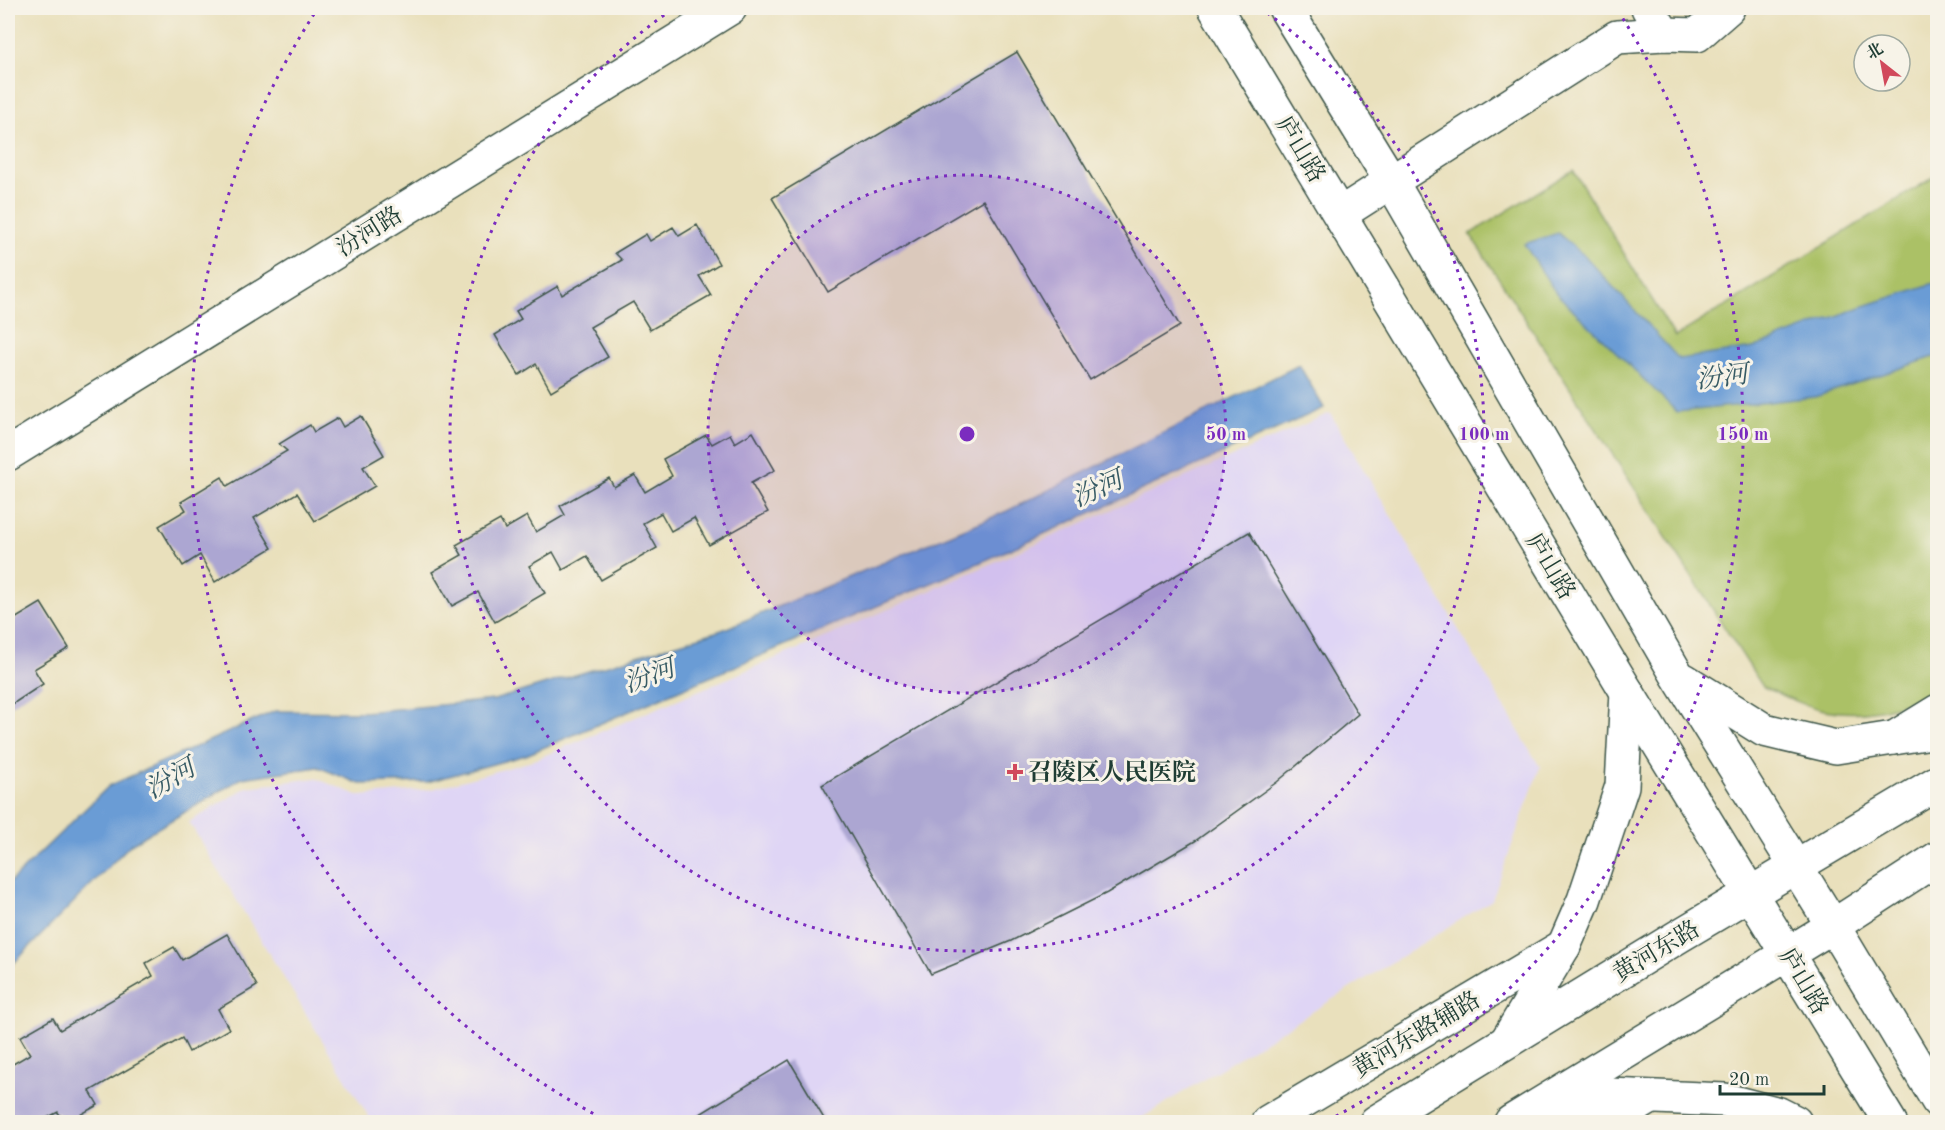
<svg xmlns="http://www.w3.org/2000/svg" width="1945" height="1130" viewBox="0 0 1945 1130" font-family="'Old Standard TT','Noto Serif SC',serif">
  <rect width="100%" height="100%" fill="#f7f3e8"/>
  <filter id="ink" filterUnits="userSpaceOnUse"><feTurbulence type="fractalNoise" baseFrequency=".0167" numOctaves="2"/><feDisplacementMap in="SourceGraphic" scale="12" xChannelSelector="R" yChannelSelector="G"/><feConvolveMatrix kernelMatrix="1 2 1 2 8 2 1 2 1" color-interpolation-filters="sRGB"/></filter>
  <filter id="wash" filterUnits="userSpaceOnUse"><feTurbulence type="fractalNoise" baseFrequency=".008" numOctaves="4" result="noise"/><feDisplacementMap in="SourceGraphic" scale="24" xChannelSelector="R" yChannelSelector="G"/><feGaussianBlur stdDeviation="1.35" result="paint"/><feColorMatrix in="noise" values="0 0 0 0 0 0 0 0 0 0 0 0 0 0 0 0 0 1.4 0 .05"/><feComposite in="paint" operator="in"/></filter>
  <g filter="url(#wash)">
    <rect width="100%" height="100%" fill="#e9e0bc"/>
    <polygon fill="#dfd5f5" points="1330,413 1540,767 1492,900 1135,1122 372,1122 189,822 247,787 315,778 360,796 432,789 529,762 831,635"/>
    <path fill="#abc166" stroke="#657f4d" stroke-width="1.5" d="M1573,170L1675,337L1937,175V688C1903,709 1860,718 1820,709C1801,705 1781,694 1763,687L1470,234Z"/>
    <g fill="#6b9cd5" stroke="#456c84" stroke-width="1.5">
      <polygon points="1558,233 1586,257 1679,359 1753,348 1858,308 1937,282 1937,356 1815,397 1677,412 1556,293 1524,244"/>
      <polygon points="1299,365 1324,408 988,559 526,755 427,782 360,784 318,767 242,778 131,844 8,969 8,884 109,786 275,711 364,712 494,700 722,630 1007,511"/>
    </g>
    <g id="blocks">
      <g fill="#aca6d2">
        <polygon points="1017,52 1180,326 1090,380 983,200 828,292 772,198"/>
        <polygon points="697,225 719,264 699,276 711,295 650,330 633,302 590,327 608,357 551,391 536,364 519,375 495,335 521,319 516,311 558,286 562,295 622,260 615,253 646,234 650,241 673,227 679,236"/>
        <polygon points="361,416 384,455 363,467 375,486 315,521 297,493 254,518 272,548 215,582 200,555 183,566 159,526 186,510 181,502 222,477 227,486 287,451 279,444 310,425 314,432 338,418 343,427"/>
        <polygon points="753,432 775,470 751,483 768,512 709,545 694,518 671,531 661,513 643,523 657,548 601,580 587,556 563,570 553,552 529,566 545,593 495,622 478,592 452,606 432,572 462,555 456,545 500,520 505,529 527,516 536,532 565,515 560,506 609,478 614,487 635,475 645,492 672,476 663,459 706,435 712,444 730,434 735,443"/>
        <polygon points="1249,532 1358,714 1277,782 1195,841 1107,893 1011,941 931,974 822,785"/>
        <polygon points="41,603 69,648 34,669 43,684 8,707 8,623"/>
        <polygon points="227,934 257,986 218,1009 229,1029 189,1052 182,1038 90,1091 98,1105 67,1122 64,1122 58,1112 39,1122 8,1122 8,1067 30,1054 20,1037 53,1018 60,1030 153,976 146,963 174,947 182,960"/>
        <polygon points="789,1060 826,1122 687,1122"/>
      </g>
    </g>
  </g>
  <g filter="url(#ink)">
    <use href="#blocks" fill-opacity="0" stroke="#3d5548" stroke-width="1.5"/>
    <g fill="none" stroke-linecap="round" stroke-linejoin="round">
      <defs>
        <g id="minor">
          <polyline points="1648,8 1664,34"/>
          <polyline points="1340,214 1617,37 1664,34 1697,35 1728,8"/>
          <polyline points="8,454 730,8"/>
          <polyline points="1894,738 1938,711"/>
          <polyline points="1268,1122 1564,946"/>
          <polyline points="1609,1122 1651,1097"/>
        </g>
        <g id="major">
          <polyline points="1215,8 1627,692 1890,1122"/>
          <polyline points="1285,8 1391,181 1677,675 1833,926 1938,1101"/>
          <polyline points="1684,680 1764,730 1836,747 1938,731"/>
          <polyline points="1508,1039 1564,946 1584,900 1622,786 1627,692"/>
          <polyline points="1552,1106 1610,1095 1725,1100 1779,1114 1795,1122"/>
          <polyline points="1376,1122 1679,936 1938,782"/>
          <polyline points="1511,1122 1833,926 1938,858"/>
        </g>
      </defs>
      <use href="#minor" stroke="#3d5548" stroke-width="36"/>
      <use href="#major" stroke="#3d5548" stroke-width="36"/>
      <use href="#minor" stroke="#fff" stroke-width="33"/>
      <use href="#major" stroke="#fff" stroke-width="33"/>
    </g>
  </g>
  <circle cx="967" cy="434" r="259" fill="#7b2cbf" fill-opacity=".12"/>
  <g fill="none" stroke="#7b2cbf" stroke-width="3" stroke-dasharray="3 6">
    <circle cx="967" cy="434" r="259"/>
    <path d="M1260 8A517 517 0 1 1 674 8"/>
    <path d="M609 1122A776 776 0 0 1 316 11M1618 11A776 776 0 0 1 1325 1122"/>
  </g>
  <path fill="#d1495b" stroke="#f7f3e8" stroke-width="2" d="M1012 763h6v6h6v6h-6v6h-6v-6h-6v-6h6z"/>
  <g text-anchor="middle" stroke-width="6" stroke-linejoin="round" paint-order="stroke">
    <g font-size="24" fill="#1f3d34" stroke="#f7f3e8">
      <text transform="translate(1301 149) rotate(59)" y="8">庐山路</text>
      <text transform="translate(369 231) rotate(-32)" y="8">汾河路</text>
      <text transform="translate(1551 566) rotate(59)" y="8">庐山路</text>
      <text transform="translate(1656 951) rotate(-31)" y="8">黄河东路</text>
      <text transform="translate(1804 981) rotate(59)" y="8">庐山路</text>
      <text transform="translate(1416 1034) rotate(-31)" y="8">黄河东路辅路</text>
    </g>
    <g font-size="24" font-weight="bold" fill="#1f3d34" stroke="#f7f3e8" text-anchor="start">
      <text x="1028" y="780">召陵区人民医院</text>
    </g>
    <g font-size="26" font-style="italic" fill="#365a64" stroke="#f7f3e8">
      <text transform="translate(1722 376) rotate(-7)" y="9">汾河</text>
      <text transform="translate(1097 488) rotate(-24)" y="9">汾河</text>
      <text transform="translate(649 675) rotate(-20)" y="9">汾河</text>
      <text transform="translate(170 778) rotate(-30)" y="9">汾河</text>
    </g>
  </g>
  <circle cx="967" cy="434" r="9" fill="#7b2cbf" stroke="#f7f3e8" stroke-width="3"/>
  <g font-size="18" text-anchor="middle" font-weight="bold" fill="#7b2cbf" stroke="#f7f3e8" stroke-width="6" stroke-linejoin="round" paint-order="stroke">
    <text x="1226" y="440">50 m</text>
    <text x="1484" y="440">100 m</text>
    <text x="1743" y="440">150 m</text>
  </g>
  <rect width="1945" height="1130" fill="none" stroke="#f7f3e8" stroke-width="30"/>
  <g transform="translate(1882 63) rotate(329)"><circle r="28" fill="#f7f3e8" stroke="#a1aaa0" stroke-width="1.5"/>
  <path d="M0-4.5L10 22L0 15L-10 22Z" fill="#d1495b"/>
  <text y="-9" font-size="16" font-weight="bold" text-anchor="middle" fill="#1f3d34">北</text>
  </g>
  <path d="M1720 1085v9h104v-9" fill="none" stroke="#1f3d34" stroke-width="3"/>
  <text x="1729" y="1085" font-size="18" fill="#1f3d34" stroke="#f7f3e8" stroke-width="4.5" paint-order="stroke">20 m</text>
</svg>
